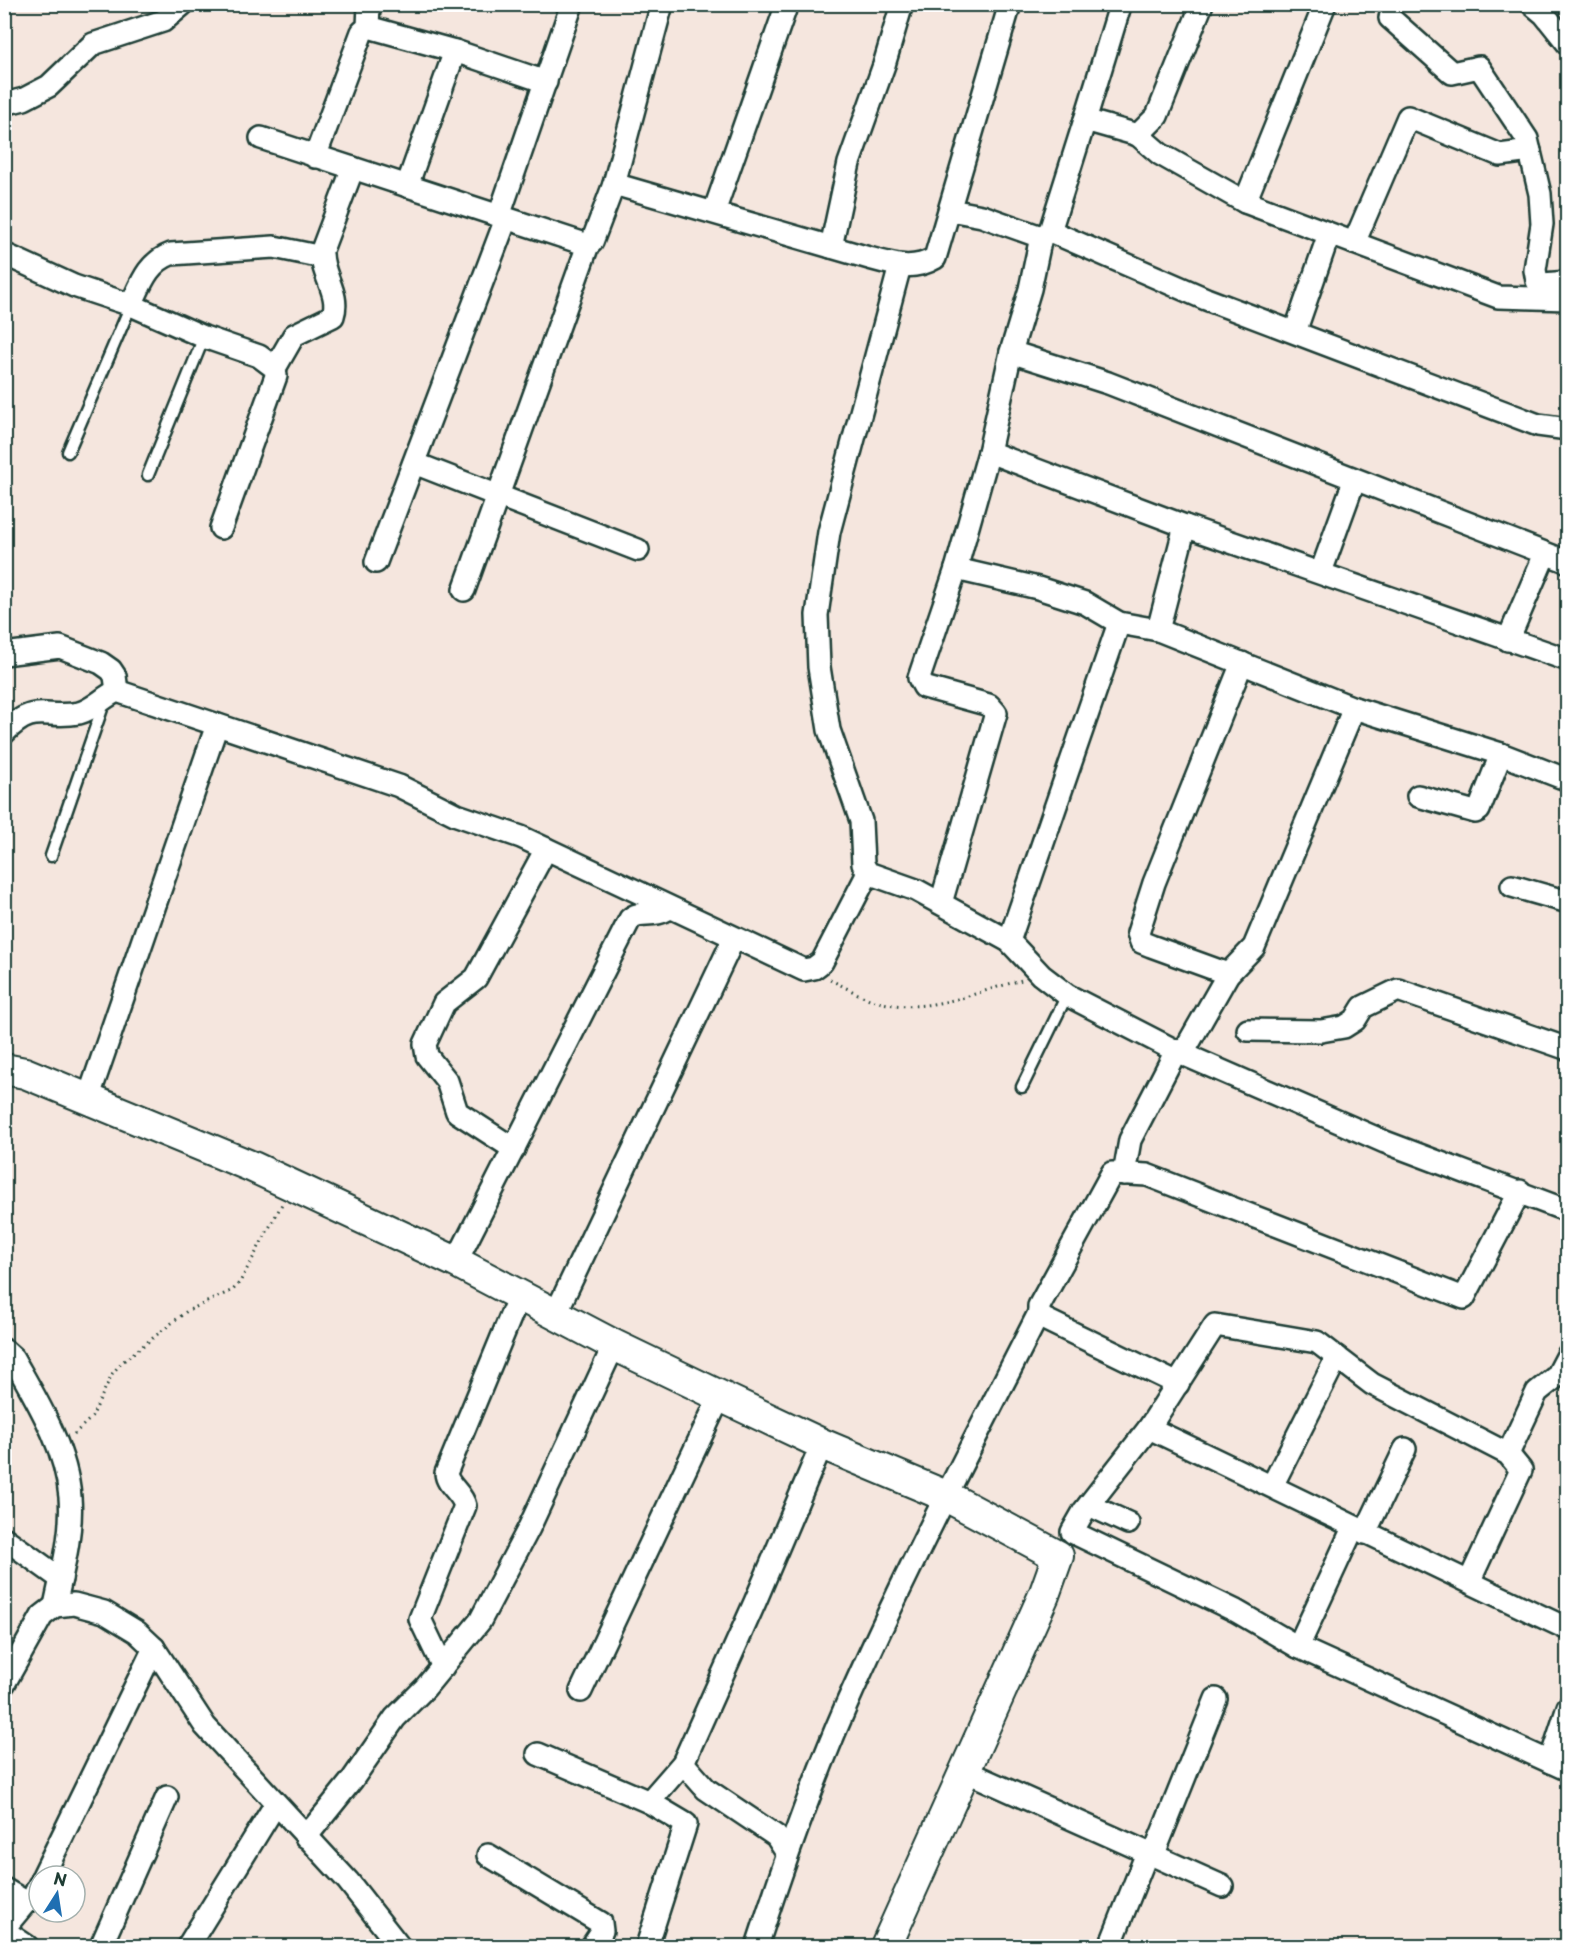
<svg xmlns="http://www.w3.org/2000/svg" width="1572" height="1951" viewBox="0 0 1572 1951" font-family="'Playpen Sans',sans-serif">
  <rect width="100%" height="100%" fill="#f5e6de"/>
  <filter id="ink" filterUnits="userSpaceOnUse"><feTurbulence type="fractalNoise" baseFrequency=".0167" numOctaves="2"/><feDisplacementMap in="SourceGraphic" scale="12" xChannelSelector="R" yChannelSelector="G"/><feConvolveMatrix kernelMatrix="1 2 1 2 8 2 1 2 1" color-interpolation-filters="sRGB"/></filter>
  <g filter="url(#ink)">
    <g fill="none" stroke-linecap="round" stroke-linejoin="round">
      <defs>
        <g id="lane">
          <polyline points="68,452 131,305"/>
          <polyline points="148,475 204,337"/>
          <polyline points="51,856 104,703"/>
          <polyline points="1022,1087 1067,995"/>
        </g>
        <g id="street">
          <polyline points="1202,4 1157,116 1138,135 1160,154 1245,202 1498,297 1568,299"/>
          <polyline points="1532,4 1544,14 1568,44"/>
          <polyline points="1390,18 1452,73 1479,67 1527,139 1540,194 1542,224 1535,270 1537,281 1543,284 1568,282"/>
          <polyline points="368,27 455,51 546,82"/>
          <polyline points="4,104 24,99 49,86 93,44 163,21 183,4"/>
          <polyline points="1085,120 1120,6"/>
          <polyline points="261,138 588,245 592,242 614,184 662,4"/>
          <polyline points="315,157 362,32 368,27 369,4"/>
          <path d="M614,184L869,258C894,265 913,271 935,258L1010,4"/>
          <polyline points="407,186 455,51"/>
          <polyline points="1245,202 1325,4"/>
          <polyline points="950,210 982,216 1041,237"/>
          <polyline points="714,212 787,4"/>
          <polyline points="499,216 572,4"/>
          <polyline points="1050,231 1206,299 1538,425 1568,429"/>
          <polyline points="1354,243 1408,117 1500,155 1530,151"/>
          <polyline points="831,247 849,163 884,65 902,4"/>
          <polyline points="4,254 74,286 131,305 204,337 259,356 275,368 276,376 221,528"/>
          <polyline points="900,266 829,532 817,615 819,667 829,730 861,821 863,864 868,873 916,890 1009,941 1041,975 1067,995 1176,1051 1385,1142 1568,1211"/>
          <path d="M131,305C141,284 148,262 171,254L274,247L322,257"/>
          <polyline points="1295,332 1329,234"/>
          <polyline points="1011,352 1108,383 1568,562"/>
          <path d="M275,368L294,335L333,316C341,293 320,274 322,250L353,168"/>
          <polyline points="989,452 1185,526 1568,660"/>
          <polyline points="414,463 638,550"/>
          <polyline points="376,562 506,219"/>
          <polyline points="956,569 1038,588 1085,603 1119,623 1158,630 1354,708 1501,754 1568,780"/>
          <polyline points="1321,572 1354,481"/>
          <polyline points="464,590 588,245"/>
          <polyline points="1158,630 1185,526"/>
          <polyline points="1508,640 1545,554"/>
          <polyline points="4,654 60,647 101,663 111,670 115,676 117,691"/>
          <path d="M4,733C35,701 44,720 79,713C94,709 103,697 117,691L399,786L457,815L521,837L804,970L814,968L822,962L868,873"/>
          <polyline points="1418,796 1475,812 1479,810 1501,754"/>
          <polyline points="1512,886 1568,902"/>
          <polyline points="941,903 996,713 989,705 924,687 919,678 956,569 989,452 1011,352 1030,289 1041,237 1050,231 1085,120 1138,135"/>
          <polyline points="1009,941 1119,623"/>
          <polyline points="1228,974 1151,946 1141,942 1138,933 1154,883 1242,663"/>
          <polyline points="1248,1030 1321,1031 1344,1027 1355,1020 1363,1007 1398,990 1568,1049"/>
          <polyline points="1183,1053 1228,974 1254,947 1354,708"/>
          <polyline points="88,1099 217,725"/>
          <polyline points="514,1149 457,1112 447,1081 427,1056 425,1044 444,1003 476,978 546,849"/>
          <polyline points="1124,1174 1130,1140 1176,1051"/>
          <path d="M456,1262L630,919C640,909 654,919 669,908"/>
          <polyline points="555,1315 734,938"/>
          <path d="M4,1350L13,1358C37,1401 66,1447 70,1497C73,1533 62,1572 55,1606"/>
          <polyline points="1178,1384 1042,1318 1039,1313 1039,1306 1112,1173 1147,1175 1464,1298 1520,1191"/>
          <polyline points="1149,1428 1084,1511 1072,1532 1236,1611 1298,1647 1568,1770"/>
          <polyline points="1508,1454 1537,1392 1557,1376 1568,1355"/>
          <polyline points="1272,1486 1337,1357"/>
          <polyline points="1089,1505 1128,1523"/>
          <polyline points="1365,1533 1405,1449"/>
          <polyline points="4,1538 61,1579"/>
          <path d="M1469,1582L1521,1470L1508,1454L1372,1384L1317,1342L1215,1325L1149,1428C1289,1494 1427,1563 1568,1629"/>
          <polyline points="1298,1647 1353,1528"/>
          <path d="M443,1667L420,1619L465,1506C462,1492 447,1486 446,1473L519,1296"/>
          <polyline points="4,1684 42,1616 55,1606 74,1604 104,1612 137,1632 154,1648 205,1726 348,1881 399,1946"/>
          <polyline points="581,1691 720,1396"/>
          <polyline points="538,1754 649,1802 686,1824 647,1946"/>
          <polyline points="1550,1762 1568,1707"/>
          <polyline points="683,1763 706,1789 776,1836 787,1853"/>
          <polyline points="965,1771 1222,1886"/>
          <polyline points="649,1802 683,1763 755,1602 822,1444"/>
          <polyline points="306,1837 352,1780 395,1718 425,1688 480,1621 529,1528 614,1345"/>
          <polyline points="488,1855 601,1923 602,1931 592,1946"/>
          <polyline points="1153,1856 1216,1699"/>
          <polyline points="43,1876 154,1648"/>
          <polyline points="4,1889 26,1902 32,1900 39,1885"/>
          <polyline points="26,1902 6,1926 6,1932 27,1946"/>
          <polyline points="101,1946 167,1797"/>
          <polyline points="188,1946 275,1805"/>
          <path d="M757,1946C783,1866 811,1786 845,1708C904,1574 973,1443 1039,1313"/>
          <polyline points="1110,1946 1147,1853"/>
        </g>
        <polyline id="secondary" points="4,1069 25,1073 253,1167 456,1262 614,1345 720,1396 822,1444 946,1496 1058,1556 1044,1595 886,1946"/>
      </defs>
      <use href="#lane" stroke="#1f3d34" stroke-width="15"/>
      <use href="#street" stroke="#1f3d34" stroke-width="26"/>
      <use href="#secondary" stroke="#1f3d34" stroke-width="34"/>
      <g stroke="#1f3d34" stroke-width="3" stroke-dasharray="1.5 4.5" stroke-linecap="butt">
        <path d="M830,980C844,986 858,995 872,1000C924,1017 972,993 1022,980"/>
        <polyline points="74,1434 92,1417 112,1374 121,1363 187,1311 233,1290 240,1282 282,1204"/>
      </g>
      <use href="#lane" stroke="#fff" stroke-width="10"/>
      <use href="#street" stroke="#fff" stroke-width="21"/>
      <use href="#secondary" stroke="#fff" stroke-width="30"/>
    </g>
  </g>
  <rect width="1572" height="1951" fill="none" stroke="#fff" stroke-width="24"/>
  <rect x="12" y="12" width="1548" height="1927" fill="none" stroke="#1f3d34" stroke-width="2" filter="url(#ink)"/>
  <g transform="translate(57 1894) rotate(12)"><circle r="28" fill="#ffffff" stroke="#a5b1ae" stroke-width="1.5"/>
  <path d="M0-4.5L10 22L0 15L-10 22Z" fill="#1f6fb2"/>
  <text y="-9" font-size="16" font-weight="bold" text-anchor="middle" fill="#1f3d34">N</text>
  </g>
</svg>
